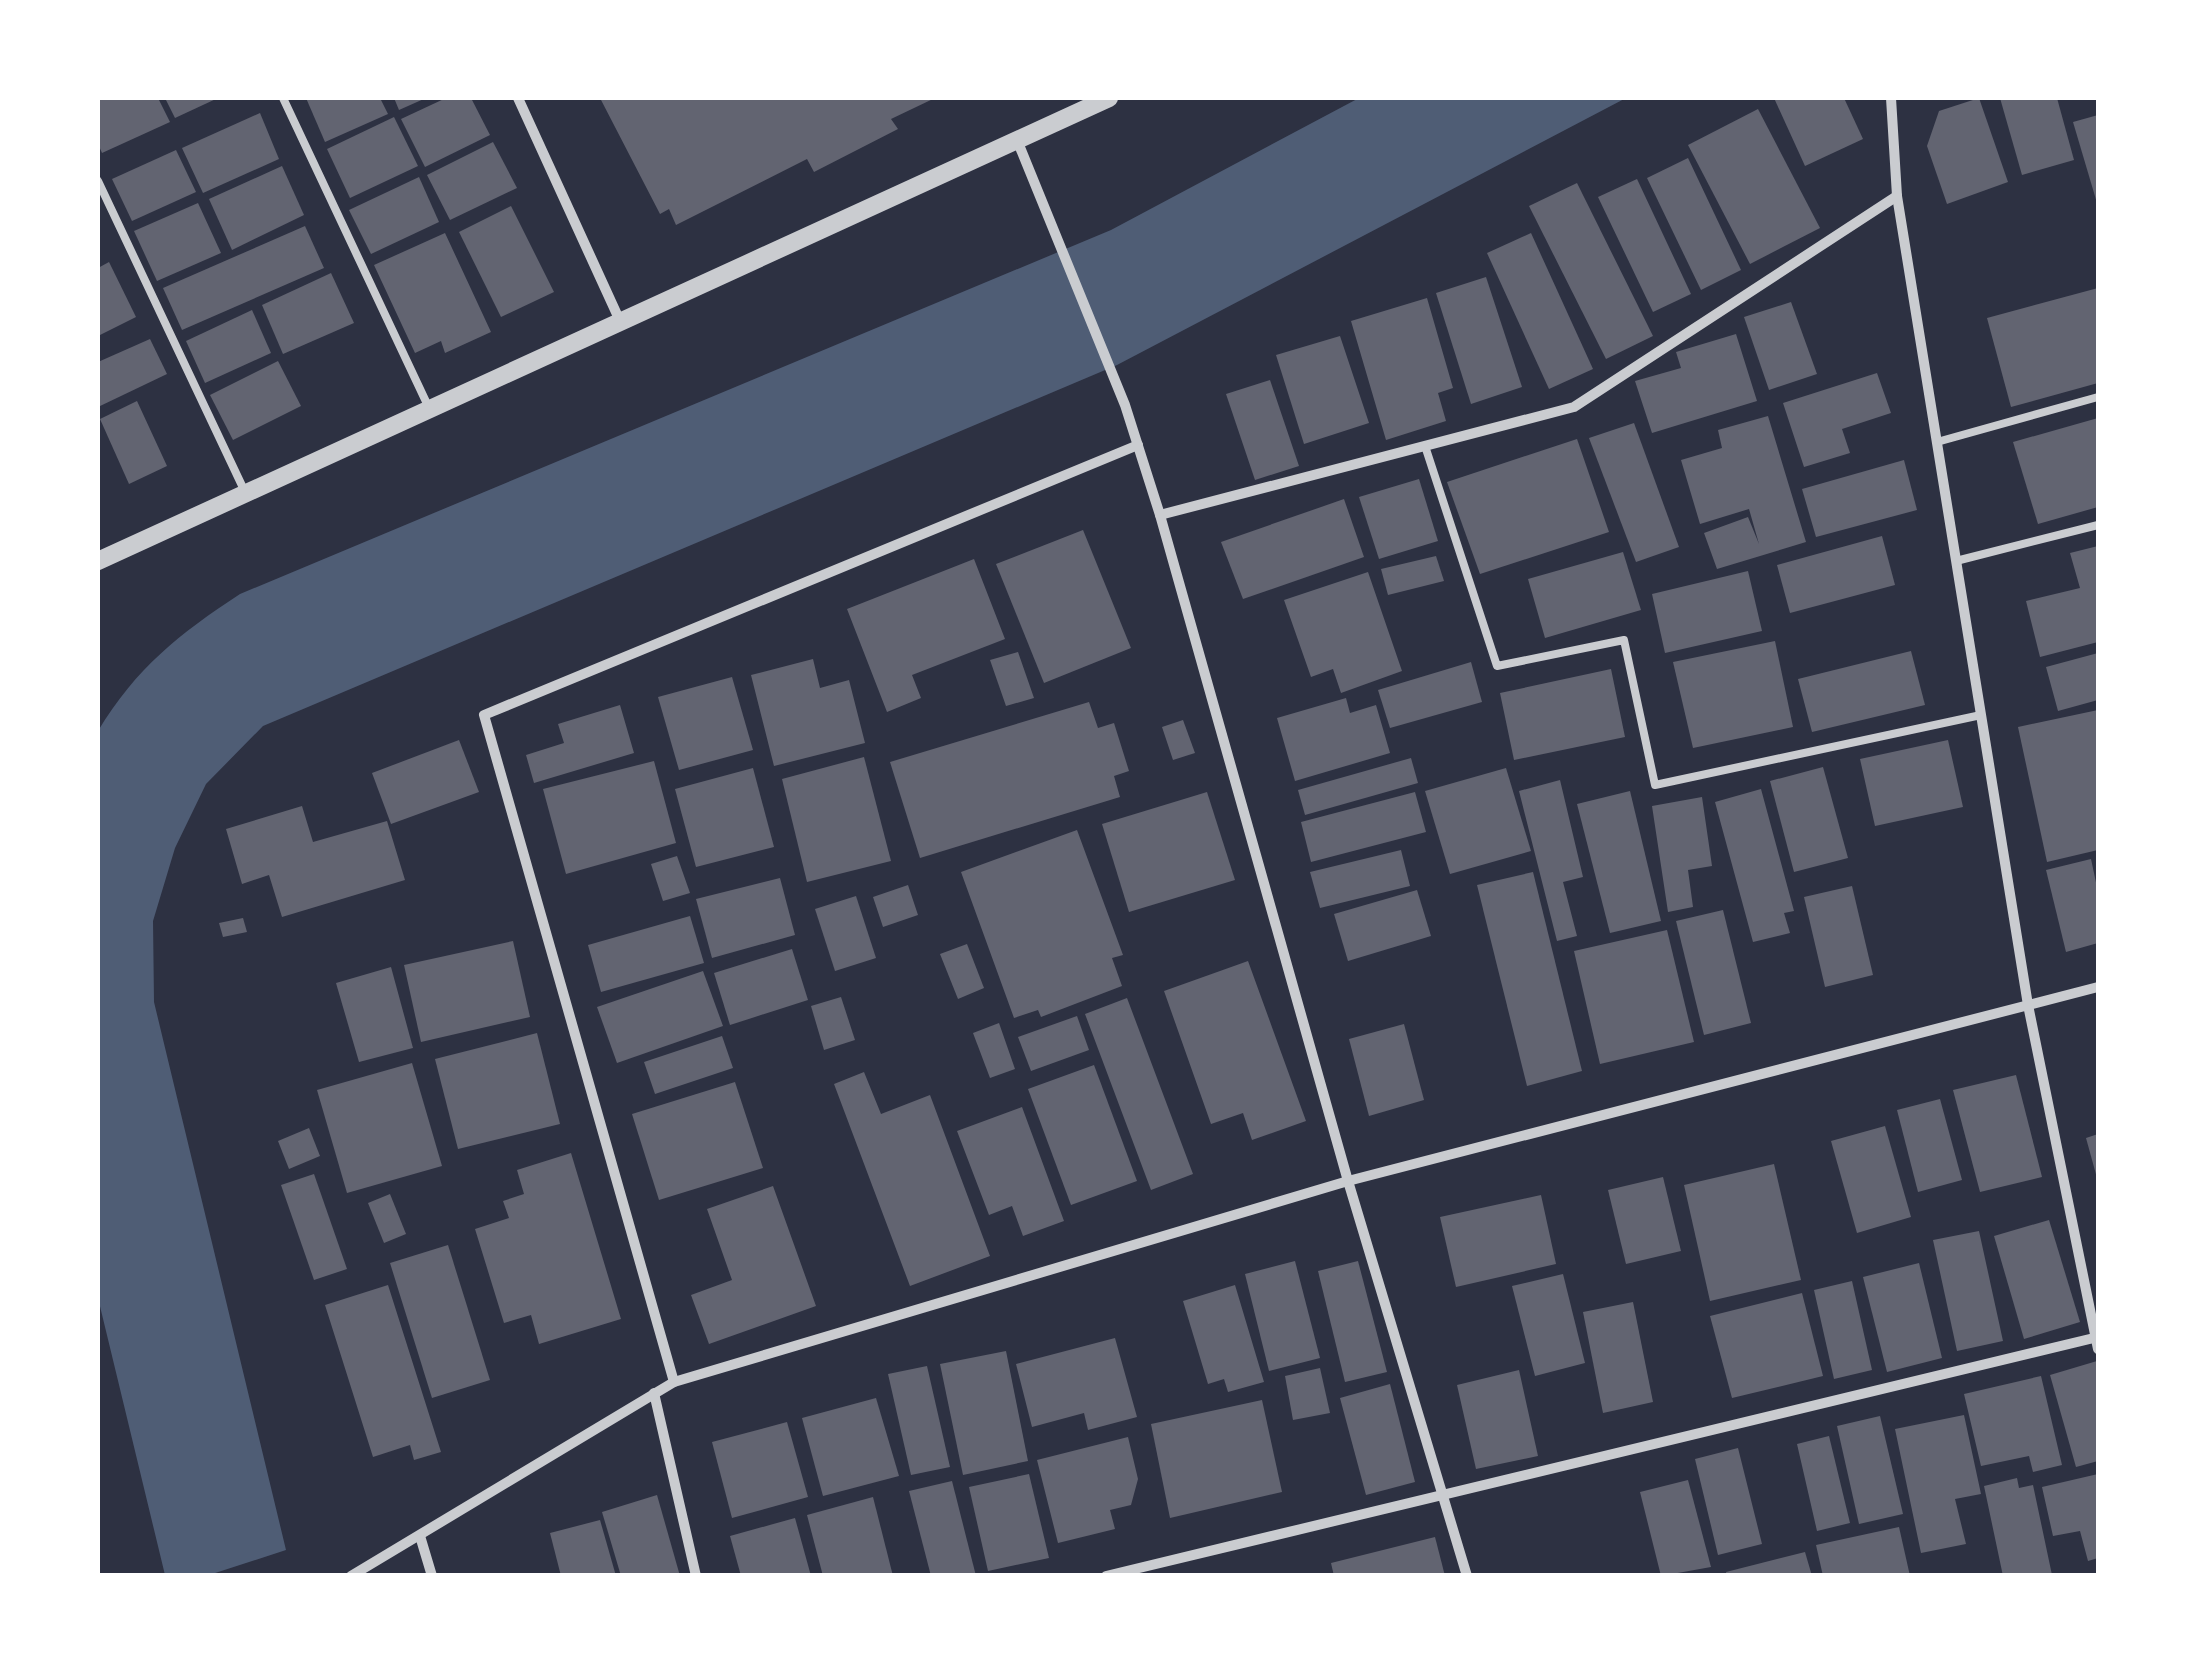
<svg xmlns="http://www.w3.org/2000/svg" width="2196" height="1673" viewBox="0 0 2196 1673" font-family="Figtree,sans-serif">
  <rect width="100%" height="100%" fill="#2d3142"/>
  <path fill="#4f5d75" d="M1359,98H1626L1117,365L263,726L206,784L175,848L153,921L154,1002L286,1550L209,1575H165L98,1298V731C136,668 179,634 240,594L1111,230Z"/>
  <g fill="#626471">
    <polygon points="103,98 158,98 170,122 102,153 98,144 98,100"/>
    <polygon points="165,98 218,98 175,118"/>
    <polygon points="306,98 380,98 388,114 325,142"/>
    <polygon points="394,98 426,98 399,110"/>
    <polygon points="446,98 471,98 490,135 425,167 401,119"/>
    <polygon points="600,98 935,98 891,119 898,129 814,172 807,159 676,225 669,209 660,214"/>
    <polygon points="1774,98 1844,98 1863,139 1805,166"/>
    <polygon points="1979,98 2008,182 1947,204 1927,146 1939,111"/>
    <polygon points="2000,98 2057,98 2074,160 2022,175"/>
    <polygon points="1758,109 1820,228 1750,264 1688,145"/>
    <polygon points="260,113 279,159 203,193 182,148"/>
    <polygon points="2098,115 2098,203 2097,203 2073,122"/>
    <polygon points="394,117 418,166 350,198 327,149"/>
    <polygon points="493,142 517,188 450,220 427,175"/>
    <polygon points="176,150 196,192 132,221 112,179"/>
    <polygon points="1688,158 1741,270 1701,290 1647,178"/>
    <polygon points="282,166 304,215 232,250 209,199"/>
    <polygon points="419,177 439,222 371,254 349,210"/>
    <polygon points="1637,179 1691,294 1653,312 1598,197"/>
    <polygon points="1577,183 1653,336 1606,359 1529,206"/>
    <polygon points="198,203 221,253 157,281 134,231"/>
    <polygon points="511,206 554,292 501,317 459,232"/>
    <polygon points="305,226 324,268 182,330 163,288"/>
    <polygon points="445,233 491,332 445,353 441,341 415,353 374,265"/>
    <polygon points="1531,233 1593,369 1549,389 1487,253"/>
    <polygon points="109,262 136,317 98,336 98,268"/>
    <polygon points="331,273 354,323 283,354 262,305"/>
    <polygon points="1486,277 1522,387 1471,404 1436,293"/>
    <polygon points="2098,288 2098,383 2011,407 1987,318"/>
    <polygon points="1427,298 1453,388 1438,393 1446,421 1386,440 1351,321"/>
    <polygon points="1791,302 1817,374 1769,390 1744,317"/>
    <polygon points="252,310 271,353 205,383 186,341"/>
    <polygon points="1736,334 1757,401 1652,433 1635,381 1681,368 1676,352"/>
    <polygon points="1340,336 1369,423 1304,444 1276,355"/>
    <polygon points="150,339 167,374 98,407 98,362"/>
    <polygon points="278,361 301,406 233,440 210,395"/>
    <polygon points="1877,373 1891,413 1842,429 1850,453 1804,467 1783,403"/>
    <polygon points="1270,380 1299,466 1255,480 1226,394"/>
    <polygon points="137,401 167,466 129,484 100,419"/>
    <polygon points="1768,416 1806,542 1717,569 1704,533 1748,517 1759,544 1749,509 1700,524 1681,460 1722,448 1718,430"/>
    <polygon points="2098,418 2098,507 2038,524 2013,442"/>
    <polygon points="1634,423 1679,547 1636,562 1589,438"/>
    <polygon points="1577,439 1609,532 1480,574 1447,482"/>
    <polygon points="1904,460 1917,510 1816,537 1802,489"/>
    <polygon points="1419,479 1438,541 1379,559 1359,497"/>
    <polygon points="1344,499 1364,557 1243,599 1221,542"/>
    <polygon points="1083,530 1131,648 1044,683 996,564"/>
    <polygon points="1882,536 1895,585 1790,613 1777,565"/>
    <polygon points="2098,546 2098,642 2040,657 2026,601 2080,588 2070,553"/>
    <polygon points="1623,552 1641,610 1545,638 1528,579"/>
    <polygon points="1436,556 1444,581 1388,595 1381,569"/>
    <polygon points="974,559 1005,639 912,675 921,698 887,712 847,609"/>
    <polygon points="1748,571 1762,631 1665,653 1652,594"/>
    <polygon points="1368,572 1402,671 1341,693 1333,669 1311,677 1284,600"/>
    <polygon points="1775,641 1793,727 1693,748 1673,662"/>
    <polygon points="1911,651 1925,705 1812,732 1798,679"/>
    <polygon points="1018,652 1034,698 1006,706 990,660"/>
    <polygon points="2098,653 2098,700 2058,711 2046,667"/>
    <polygon points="813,659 820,688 849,680 865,743 774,766 751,675"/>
    <polygon points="1471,662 1482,702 1390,728 1378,690"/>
    <polygon points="1611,669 1625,737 1514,760 1500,693"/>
    <polygon points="732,677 753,750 679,770 658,697"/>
    <polygon points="1346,698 1350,713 1376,705 1390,753 1295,781 1277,718"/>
    <polygon points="1089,702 1098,728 1114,723 1129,771 1114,776 1120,797 920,858 890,762"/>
    <polygon points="620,705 634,753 534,783 526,755 564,743 558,724"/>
    <polygon points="2098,710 2098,850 2047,862 2018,727"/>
    <polygon points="1183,720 1195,753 1173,760 1162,727"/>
    <polygon points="459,740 479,792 391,824 372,773"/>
    <polygon points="1948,740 1963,807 1875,826 1860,759"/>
    <polygon points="864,757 891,861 807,882 782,779"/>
    <polygon points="1411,758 1418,783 1305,815 1298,790"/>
    <polygon points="654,761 676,843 566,874 543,789"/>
    <polygon points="1823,767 1848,858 1794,872 1770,781"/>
    <polygon points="753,768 774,847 696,867 675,789"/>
    <polygon points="1506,768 1531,851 1450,874 1425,791"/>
    <polygon points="1560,780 1583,877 1563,882 1577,936 1557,941 1519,791"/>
    <polygon points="1761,789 1794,911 1784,913 1790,933 1753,942 1715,802"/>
    <polygon points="1630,791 1661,921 1610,933 1577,804"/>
    <polygon points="1207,792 1235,880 1129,912 1102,824"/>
    <polygon points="1415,792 1426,832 1311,862 1301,822"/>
    <polygon points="1702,797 1712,866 1688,870 1693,907 1668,912 1652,806"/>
    <polygon points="302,806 313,842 387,821 405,880 282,917 269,875 242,884 226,829"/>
    <polygon points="1077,830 1123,955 1112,958 1122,986 1041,1017 1038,1010 1014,1018 961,872"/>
    <polygon points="1401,850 1410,886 1320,908 1310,872"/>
    <polygon points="677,856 690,893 663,901 651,864"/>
    <polygon points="2091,859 2098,892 2098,943 2066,952 2046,870"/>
    <polygon points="1533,872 1582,1071 1527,1086 1477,885"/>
    <polygon points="780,878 795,935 712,958 696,899"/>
    <polygon points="908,885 918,915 883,927 873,897"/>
    <polygon points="1852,886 1873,975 1825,987 1804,897"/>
    <polygon points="1417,890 1431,936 1348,961 1334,914"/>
    <polygon points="856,896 876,958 835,971 815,909"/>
    <polygon points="1723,910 1751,1023 1704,1035 1676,921"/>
    <polygon points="690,916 704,963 601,992 588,945"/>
    <polygon points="243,918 247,932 223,937 219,923"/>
    <polygon points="1667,930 1694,1042 1600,1064 1574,951"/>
    <polygon points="513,941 530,1017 421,1042 404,965"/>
    <polygon points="967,944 984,988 958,999 940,954"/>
    <polygon points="792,949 808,1000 730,1025 714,973"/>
    <polygon points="1248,961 1306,1121 1252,1140 1243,1113 1211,1124 1164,991"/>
    <polygon points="391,967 413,1048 359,1062 336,983"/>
    <polygon points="703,971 723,1026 617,1063 597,1007"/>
    <polygon points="841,997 855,1040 824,1050 811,1006"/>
    <polygon points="1127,998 1193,1174 1151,1190 1085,1014"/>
    <polygon points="1077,1016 1089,1050 1031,1071 1018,1037"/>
    <polygon points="999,1023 1015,1069 990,1078 973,1033"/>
    <polygon points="1404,1024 1424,1100 1369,1116 1349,1039"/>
    <polygon points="537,1033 560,1124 458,1149 435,1059"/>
    <polygon points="722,1036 733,1068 655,1094 644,1062"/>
    <polygon points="412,1063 442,1166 347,1193 317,1090"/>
    <polygon points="1094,1065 1137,1181 1071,1205 1028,1089"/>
    <polygon points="864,1072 881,1114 930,1095 990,1256 910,1286 834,1084"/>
    <polygon points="2016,1075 2042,1177 1980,1192 1953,1090"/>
    <polygon points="735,1082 763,1168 659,1200 632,1114"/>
    <polygon points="1940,1099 1962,1180 1918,1192 1897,1110"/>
    <polygon points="1022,1107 1064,1221 1023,1236 1012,1206 989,1215 957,1131"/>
    <polygon points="1885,1126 1911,1217 1857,1233 1831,1141"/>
    <polygon points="309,1128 320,1156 289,1169 278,1141"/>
    <polygon points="2098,1134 2098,1178 2097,1178 2086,1138"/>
    <polygon points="571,1153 621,1319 539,1344 531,1315 504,1323 475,1229 509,1218 503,1201 524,1194 517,1170"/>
    <polygon points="1774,1164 1801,1280 1710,1301 1684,1185"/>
    <polygon points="314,1174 347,1269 314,1280 281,1185"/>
    <polygon points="1663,1177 1681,1251 1626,1264 1608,1190"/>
    <polygon points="773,1186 816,1306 709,1344 691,1295 732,1280 707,1209"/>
    <polygon points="390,1194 406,1234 384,1243 368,1203"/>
    <polygon points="1541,1195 1556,1264 1456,1287 1440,1217"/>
    <polygon points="2049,1220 2080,1322 2024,1339 1994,1236"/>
    <polygon points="1979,1231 2003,1341 1957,1351 1933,1240"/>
    <polygon points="448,1245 490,1380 432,1398 390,1263"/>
    <polygon points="1295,1261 1320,1358 1269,1371 1245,1274"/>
    <polygon points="1358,1261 1387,1372 1345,1382 1318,1271"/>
    <polygon points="1919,1263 1942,1358 1887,1372 1863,1277"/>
    <polygon points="1563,1274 1585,1363 1535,1376 1512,1286"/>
    <polygon points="1852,1281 1872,1370 1834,1379 1814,1290"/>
    <polygon points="388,1285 441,1452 414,1460 410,1445 373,1457 325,1305"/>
    <polygon points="1235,1285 1264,1382 1228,1392 1224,1379 1208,1384 1183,1301"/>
    <polygon points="1802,1293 1823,1376 1732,1398 1710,1316"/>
    <polygon points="1633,1302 1653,1402 1603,1413 1583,1312"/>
    <polygon points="1115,1338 1137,1417 1088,1430 1084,1413 1032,1427 1016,1364"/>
    <polygon points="1006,1351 1028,1461 963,1475 940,1364"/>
    <polygon points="2097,1361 2098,1461 2076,1467 2050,1375"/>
    <polygon points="927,1366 950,1467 911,1475 888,1374"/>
    <polygon points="1320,1368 1330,1413 1293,1420 1285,1376"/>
    <polygon points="1519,1370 1538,1456 1476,1469 1457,1385"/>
    <polygon points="2041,1376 2062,1465 2033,1472 2029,1456 1981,1466 1964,1394"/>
    <polygon points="1390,1384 1415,1482 1366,1495 1340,1398"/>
    <polygon points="876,1398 899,1476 823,1496 802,1418"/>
    <polygon points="1262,1400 1282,1492 1170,1518 1151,1424"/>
    <polygon points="1964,1415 1981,1494 1955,1499 1966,1544 1921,1553 1895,1429"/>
    <polygon points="1880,1416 1903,1514 1859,1524 1837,1426"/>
    <polygon points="787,1422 808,1497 732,1518 712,1442"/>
    <polygon points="1829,1436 1850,1523 1817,1531 1797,1444"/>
    <polygon points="1128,1437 1138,1479 1131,1505 1110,1510 1115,1529 1058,1543 1037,1460"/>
    <polygon points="1738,1448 1762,1544 1718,1555 1695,1459"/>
    <polygon points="1029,1474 1049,1558 988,1571 969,1487"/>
    <polygon points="2098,1474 2098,1558 2088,1561 2080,1531 2053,1536 2042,1487"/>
    <polygon points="2017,1478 2019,1488 2033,1485 2052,1575 2003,1576 1984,1486"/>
    <polygon points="1688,1480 1711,1567 1661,1576 1640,1492"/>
    <polygon points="952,1481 976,1576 931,1576 909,1491"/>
    <polygon points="657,1495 680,1576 621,1576 602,1512"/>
    <polygon points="873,1497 893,1576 823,1576 807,1515"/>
    <polygon points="795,1518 811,1576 741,1576 730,1536"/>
    <polygon points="600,1520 616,1576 561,1576 550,1533"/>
    <polygon points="1899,1527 1910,1576 1823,1576 1816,1545"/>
    <polygon points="1435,1537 1445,1576 1334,1576 1331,1563"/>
    <polygon points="1805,1552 1812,1576 1727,1576 1726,1572"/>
  </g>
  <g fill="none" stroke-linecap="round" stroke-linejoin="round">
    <g stroke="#caccd0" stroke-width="8">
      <polyline points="283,98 429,408"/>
      <polyline points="98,181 245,492"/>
      <polyline points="1937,442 2098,397"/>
      <polyline points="1425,446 1497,666 1624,640 1655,785 1981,715"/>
      <polyline points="1956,561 2098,525"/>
    </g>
    <g stroke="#caccd0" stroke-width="10">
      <polyline points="518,98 620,321"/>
      <polyline points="1891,98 1897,196 2028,1005 2098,1349"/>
      <polyline points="1017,140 1125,405 1160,515"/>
      <polyline points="674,1382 484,715 1138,445"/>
      <polyline points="654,1393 696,1576"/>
      <polyline points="420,1536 432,1576"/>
      <polyline points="351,1576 674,1382 1348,1181 2098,987"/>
      <polyline points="1106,1576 2098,1337"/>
      <polyline points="1467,1576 1348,1181 1160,515 1574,407 1897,196"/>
    </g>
    <polyline stroke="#caccd0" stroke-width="18" points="98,561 1109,98"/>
  </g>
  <rect width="2196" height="1673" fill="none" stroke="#ffffff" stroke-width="200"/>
</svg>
